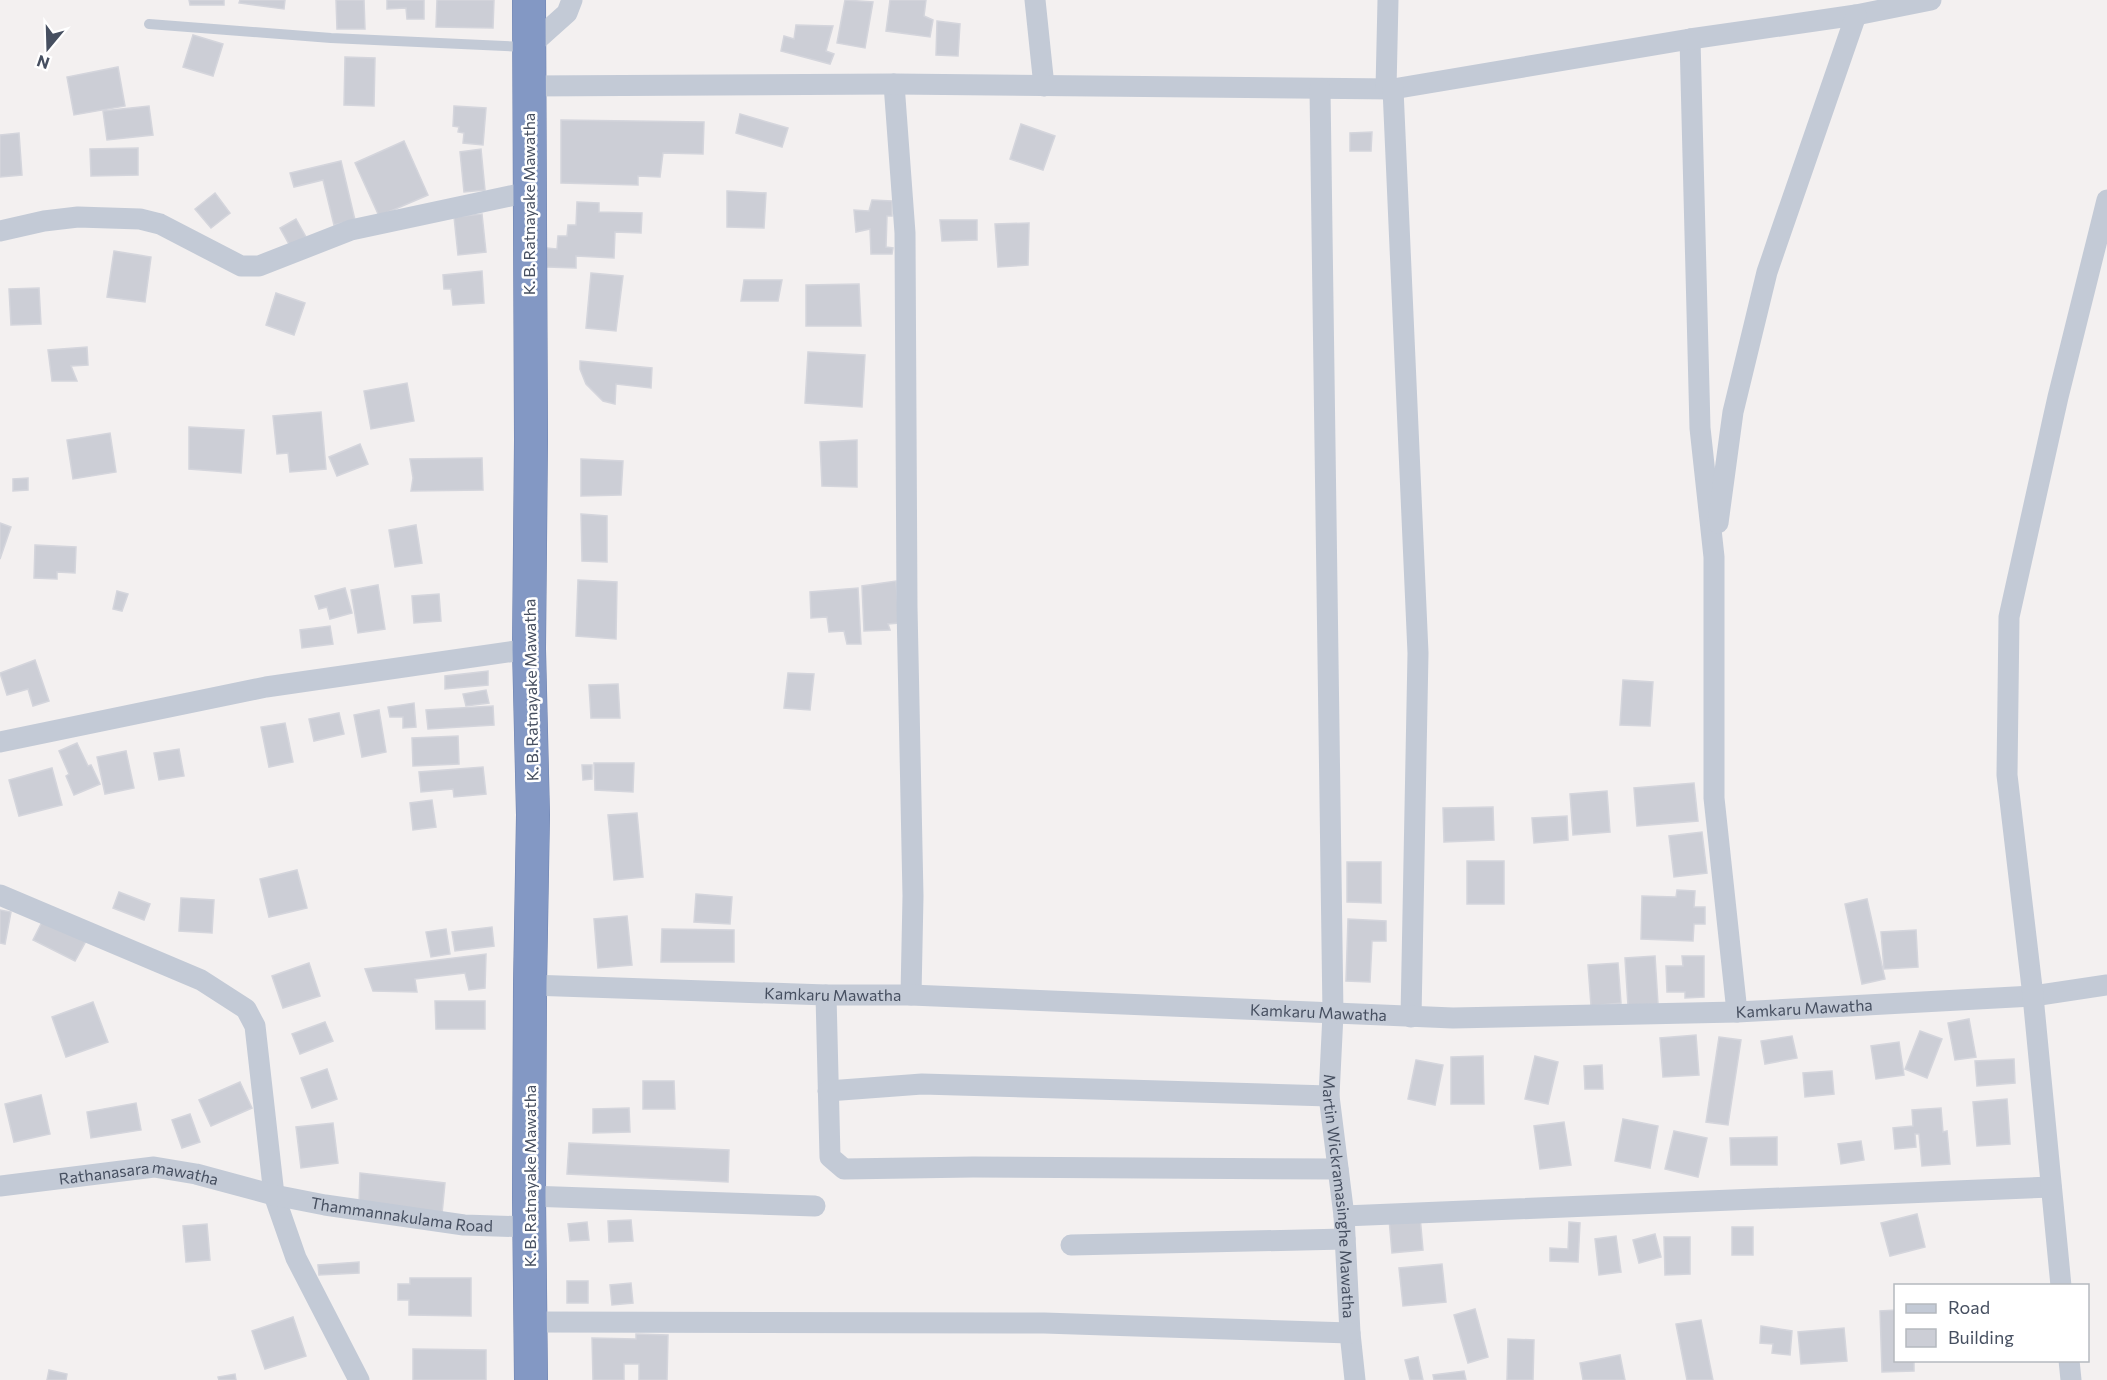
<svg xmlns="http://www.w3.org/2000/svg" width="2107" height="1380" viewBox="0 0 2107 1380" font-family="Commissioner,sans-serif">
  <rect width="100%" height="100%" fill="#f3f0f0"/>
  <g fill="#ccced6" stroke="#d4d5dc" stroke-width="1.5">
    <polygon points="189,0 224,0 224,5 190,5"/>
    <polygon points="240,0 285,0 284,9 239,3"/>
    <polygon points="336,0 364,0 365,29 337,29"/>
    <polygon points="387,0 424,0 424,19 407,19 406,8 387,9"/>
    <polygon points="437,0 494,0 493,28 436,27"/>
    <polygon points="845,0 873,2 865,48 837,43"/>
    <polygon points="890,0 926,0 924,16 933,20 930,37 886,31"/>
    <polygon points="937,21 960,24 958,56 936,55"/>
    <polygon points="796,25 833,26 826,51 834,54 830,64 781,51 784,36 794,39"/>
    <polygon points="193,35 223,44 213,76 183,67"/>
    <polygon points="345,57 375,58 374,106 344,105"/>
    <polygon points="118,67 125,106 74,115 67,77"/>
    <polygon points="149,106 153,135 107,140 103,111"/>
    <polygon points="454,106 486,108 483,145 463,143 464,133 458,132 459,127 453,126"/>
    <polygon points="740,114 788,128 782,147 736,133"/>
    <polygon points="561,120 704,122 703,154 663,153 660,177 638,176 638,185 561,183"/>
    <polygon points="1021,124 1055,136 1043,170 1010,159"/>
    <polygon points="1372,132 1371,151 1350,151 1350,133"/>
    <polygon points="19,133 22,175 0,177 0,135"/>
    <polygon points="404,141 428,195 379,216 355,163"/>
    <polygon points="138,148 138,175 91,176 90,149"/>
    <polygon points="481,149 485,190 464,192 460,152"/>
    <polygon points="341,161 355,220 334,225 323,180 294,187 290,173"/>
    <polygon points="727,191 766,193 764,228 727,227"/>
    <polygon points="215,193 230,213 211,228 195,209"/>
    <polygon points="872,200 892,201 892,216 887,216 886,247 893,248 892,254 871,254 870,229 856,232 854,210 869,211"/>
    <polygon points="577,202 599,203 599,212 642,213 641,233 615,232 614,258 576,256 576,268 547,267 547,248 557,249 558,236 567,236 568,225 576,225"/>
    <polygon points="482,214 486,252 458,255 454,217"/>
    <polygon points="296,219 306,237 290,246 280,228"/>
    <polygon points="940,220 977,220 977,240 942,241"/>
    <polygon points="1029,223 1028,265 998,267 995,224"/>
    <polygon points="114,251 151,257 145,302 107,297"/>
    <polygon points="482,271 484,303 453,305 451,289 444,289 443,275"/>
    <polygon points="591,273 623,276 616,331 586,328"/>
    <polygon points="744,280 782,280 778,301 741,301"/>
    <polygon points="859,284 861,326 806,326 806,285"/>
    <polygon points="39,288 41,324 11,325 9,289"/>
    <polygon points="276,293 305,303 294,335 266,325"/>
    <polygon points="87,347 88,365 71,366 77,381 52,381 48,350"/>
    <polygon points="808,352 865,355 862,407 805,403"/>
    <polygon points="580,361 652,368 651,388 616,384 615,404 603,401 586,384 580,369"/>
    <polygon points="407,383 414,421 371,429 364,391"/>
    <polygon points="321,412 326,469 290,472 288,453 277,454 273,416"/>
    <polygon points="189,427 244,430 241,473 189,469"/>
    <polygon points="110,433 116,472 73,479 67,440"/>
    <polygon points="857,440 857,487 822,486 820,442"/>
    <polygon points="360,444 368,464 337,476 329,457"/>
    <polygon points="482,458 483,490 411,491 413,478 410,459"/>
    <polygon points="581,459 623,461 621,495 581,496"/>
    <polygon points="28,478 28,490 13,491 13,479"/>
    <polygon points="581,514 607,516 607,562 582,561"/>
    <polygon points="0,523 11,527 0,559"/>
    <polygon points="416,525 422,563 395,567 389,530"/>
    <polygon points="35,545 76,547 75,573 57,572 57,579 34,578"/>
    <polygon points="578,580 617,582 616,639 576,636"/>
    <polygon points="896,581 899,623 888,624 890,630 864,631 862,586"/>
    <polygon points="378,585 385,629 358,633 351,590"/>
    <polygon points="345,588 352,613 330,619 327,607 319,609 315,596"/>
    <polygon points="858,588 861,644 847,644 844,631 829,632 827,617 811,618 810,592"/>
    <polygon points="117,591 128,594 122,611 113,609"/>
    <polygon points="439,594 441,621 414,623 412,596"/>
    <polygon points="330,626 333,644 302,648 300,630"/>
    <polygon points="35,660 49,701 33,706 28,689 7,695 0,673"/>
    <polygon points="488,671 488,685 445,689 445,676"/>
    <polygon points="788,673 814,674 810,710 784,708"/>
    <polygon points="1623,680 1653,682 1650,726 1620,725"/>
    <polygon points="618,684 620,718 591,718 589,685"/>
    <polygon points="486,690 489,703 466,706 463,694"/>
    <polygon points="414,703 416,727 403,728 403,717 390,717 388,707"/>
    <polygon points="493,706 494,725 428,729 426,710"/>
    <polygon points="379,710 386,752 362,757 354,715"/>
    <polygon points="339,713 344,734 314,741 309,719"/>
    <polygon points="285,723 293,762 269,767 261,727"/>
    <polygon points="458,736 459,764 413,766 412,738"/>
    <polygon points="77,743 88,766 91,765 100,784 74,795 66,776 69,774 59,751"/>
    <polygon points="179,749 184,776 159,780 154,753"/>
    <polygon points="126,751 134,788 105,794 97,757"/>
    <polygon points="594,763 634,763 633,792 595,790"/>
    <polygon points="582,765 592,765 592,779 583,780"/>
    <polygon points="483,767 486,794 454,797 453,789 421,792 419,772"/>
    <polygon points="52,768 62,805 19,816 9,780"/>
    <polygon points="1694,783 1698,821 1637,826 1634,788"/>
    <polygon points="1607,791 1610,832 1573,835 1570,794"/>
    <polygon points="432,800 436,827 413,830 410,803"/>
    <polygon points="1493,807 1494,840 1444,842 1443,808"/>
    <polygon points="637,813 643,877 614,880 608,815"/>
    <polygon points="1567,816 1568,840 1534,843 1532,818"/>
    <polygon points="1702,832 1707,873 1674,877 1669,836"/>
    <rect x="1467" y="861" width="37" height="43"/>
    <polygon points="1347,862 1381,862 1381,903 1347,902"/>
    <polygon points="297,870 307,908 269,917 260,879"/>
    <polygon points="1677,890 1695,891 1694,907 1705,907 1705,924 1694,924 1693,941 1641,939 1642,896 1676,897"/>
    <polygon points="119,892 150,904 144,920 113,908"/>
    <polygon points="696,894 732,897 730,924 694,922"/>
    <polygon points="181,898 214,900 212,933 179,931"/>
    <polygon points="1867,899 1885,979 1862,984 1845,904"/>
    <polygon points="0,910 11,912 5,944 0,943"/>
    <polygon points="627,916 632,965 598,968 594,919"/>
    <polygon points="1348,919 1386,921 1386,941 1372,941 1370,982 1346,981"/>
    <polygon points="43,920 86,941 75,961 33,940"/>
    <polygon points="492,927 494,946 455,951 452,932"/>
    <polygon points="446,929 450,954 431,957 426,932"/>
    <polygon points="662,929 734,930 734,962 661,962"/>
    <polygon points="1916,930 1918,967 1884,969 1881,932"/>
    <polygon points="486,954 485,988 469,990 465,973 415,979 417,992 373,991 365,969"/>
    <polygon points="1655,956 1658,1004 1628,1006 1625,958"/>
    <polygon points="1682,956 1704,956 1704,997 1685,998 1685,992 1667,992 1666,966 1683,966"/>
    <polygon points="309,963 320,996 283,1008 272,976"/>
    <polygon points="1618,963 1621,1003 1591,1006 1588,965"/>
    <polygon points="435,1001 485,1001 485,1029 436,1029"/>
    <polygon points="93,1002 108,1042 66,1057 52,1017"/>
    <polygon points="1969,1019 1976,1057 1955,1060 1948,1023"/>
    <polygon points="325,1022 333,1041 300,1054 292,1034"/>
    <polygon points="1920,1031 1942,1039 1927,1078 1905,1069"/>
    <polygon points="1696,1035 1699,1075 1663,1077 1660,1038"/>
    <polygon points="1792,1036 1797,1058 1765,1064 1761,1041"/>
    <polygon points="1719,1037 1741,1040 1728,1125 1706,1122"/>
    <polygon points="1899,1042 1904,1075 1876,1079 1871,1046"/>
    <polygon points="1483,1056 1484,1104 1451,1104 1451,1057"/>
    <polygon points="1535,1056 1558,1062 1548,1104 1525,1099"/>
    <polygon points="2014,1059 2015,1083 1977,1086 1975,1061"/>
    <polygon points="1416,1060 1443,1065 1435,1105 1408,1099"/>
    <polygon points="1602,1065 1603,1089 1585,1089 1584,1066"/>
    <polygon points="327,1069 337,1099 312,1108 301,1078"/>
    <polygon points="1832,1071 1834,1094 1805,1097 1803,1073"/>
    <polygon points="643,1081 674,1081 675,1109 643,1109"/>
    <polygon points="240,1082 252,1108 211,1126 199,1100"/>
    <polygon points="41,1095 50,1134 14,1142 5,1104"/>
    <polygon points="2007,1099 2010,1144 1977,1146 1973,1102"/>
    <polygon points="136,1103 141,1130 91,1138 87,1112"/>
    <polygon points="629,1108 630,1132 593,1133 593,1109"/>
    <polygon points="1941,1108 1943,1132 1947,1131 1950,1164 1922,1166 1919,1134 1915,1134 1916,1147 1895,1149 1893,1128 1913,1126 1912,1110"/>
    <polygon points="190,1114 200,1142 182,1148 172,1120"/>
    <polygon points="1623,1119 1658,1126 1650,1168 1615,1161"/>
    <polygon points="1564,1122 1571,1165 1540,1169 1534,1126"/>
    <polygon points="333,1123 338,1163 301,1168 296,1127"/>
    <polygon points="1674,1131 1707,1138 1698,1177 1665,1169"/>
    <polygon points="1777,1137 1777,1165 1731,1165 1730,1138"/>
    <polygon points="1861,1141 1864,1160 1841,1164 1838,1144"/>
    <polygon points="569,1143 729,1150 728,1182 567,1174"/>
    <polygon points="360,1173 445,1183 442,1214 359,1205"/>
    <polygon points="1917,1214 1925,1247 1890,1256 1881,1223"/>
    <polygon points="1420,1216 1423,1250 1392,1253 1389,1219"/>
    <polygon points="631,1220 633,1241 609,1242 608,1221"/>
    <polygon points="587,1222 589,1240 570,1241 568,1224"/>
    <polygon points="1569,1222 1580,1223 1578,1262 1550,1261 1550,1248 1568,1249"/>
    <polygon points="207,1224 210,1260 186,1262 183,1226"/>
    <rect x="1732" y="1227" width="21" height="28"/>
    <polygon points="1655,1234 1661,1257 1639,1263 1633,1240"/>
    <polygon points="1616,1236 1621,1272 1599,1275 1595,1239"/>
    <polygon points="1664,1237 1690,1237 1690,1274 1665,1275"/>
    <polygon points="359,1262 359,1273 319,1275 318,1265"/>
    <polygon points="1442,1264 1446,1302 1403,1306 1399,1268"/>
    <polygon points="410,1278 471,1278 471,1316 409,1315 409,1300 398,1300 398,1284 410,1284"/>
    <rect x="567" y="1281" width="21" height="22"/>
    <polygon points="631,1283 633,1303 612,1305 610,1285"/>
    <polygon points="1475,1309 1488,1357 1468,1363 1454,1315"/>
    <polygon points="1896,1310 1896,1360 1914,1360 1914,1371 1882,1372 1880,1311"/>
    <polygon points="293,1317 306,1356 265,1369 252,1331"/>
    <polygon points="1701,1320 1713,1380 1687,1380 1676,1324"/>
    <polygon points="1761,1326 1792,1331 1790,1355 1772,1353 1773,1344 1760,1343"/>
    <polygon points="1844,1328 1847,1361 1801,1364 1798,1332"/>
    <polygon points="636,1334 668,1335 667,1380 639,1380 639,1364 624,1364 624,1380 593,1380 592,1338 636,1339"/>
    <polygon points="1508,1339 1534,1340 1533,1380 1507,1380"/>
    <polygon points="413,1349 486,1350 486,1380 413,1380"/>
    <polygon points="1620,1355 1625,1380 1583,1380 1580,1363"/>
    <polygon points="1418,1357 1423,1380 1410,1380 1405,1360"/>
    <polygon points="49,1370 67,1374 66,1380 47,1380"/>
    <polygon points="1464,1371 1466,1380 1434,1380 1433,1375"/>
    <polygon points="235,1374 236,1380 219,1380 218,1377"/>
  </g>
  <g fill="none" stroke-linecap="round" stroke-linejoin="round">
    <defs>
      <polyline id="highway" points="529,0 531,440 529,649 533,815 530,985 529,1196 531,1380"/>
    </defs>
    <use href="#highway" stroke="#6e83b0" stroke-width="34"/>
    <polyline stroke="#c3cad6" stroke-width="10" points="149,24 331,38 525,47"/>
    <g stroke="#c3cad6" stroke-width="21">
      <polyline points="1035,0 1044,86"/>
      <polyline points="1690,39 1700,428 1714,557 1714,798 1737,1012"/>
      <polyline points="529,47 567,13 572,0"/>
      <polyline points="894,84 905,233 907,607 913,896 911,995"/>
      <polyline points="529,86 894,84 1393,89 1690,39 1856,15 1931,0"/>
      <path id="s1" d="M1320,89L1333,1014L1329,1096L1344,1216L1350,1333L1355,1380"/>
      <polyline points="1386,89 1388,0"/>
      <polyline points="1393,89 1418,653 1411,1017"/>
      <polyline points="0,231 44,221 78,217 140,219 160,224 241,266 259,266 351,230 529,192"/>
      <polyline points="1718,523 1733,412 1767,272 1856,15"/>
      <polyline points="0,742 266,687 529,649"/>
      <polyline points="0,895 201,980 246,1009 255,1026 274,1195 296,1258 359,1380"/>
      <path id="s2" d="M530,985L826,995H911L1453,1018L1737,1012L2033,996L2107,985"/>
      <polyline points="826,995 830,1157 844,1169 973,1167 1338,1169"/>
      <polyline points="828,1091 922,1084 1329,1096"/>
      <path id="s3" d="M0,1186L154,1167L196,1174L274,1195L325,1205L464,1225L530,1227"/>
      <polyline points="529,1196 815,1206"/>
      <polyline points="1344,1216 2051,1187"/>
      <polyline points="1071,1245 1345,1239"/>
      <polyline points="2061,1286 2033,996 2007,775 2009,617 2058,397 2107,200"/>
      <polyline points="531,1322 1044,1323 1350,1333"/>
      <polyline points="2069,1360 2071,1380"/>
    </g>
    <use href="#highway" stroke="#8398c4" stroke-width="33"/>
  </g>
  <g text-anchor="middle" stroke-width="5" stroke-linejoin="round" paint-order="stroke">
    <g font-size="16" fill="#464f60" stroke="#fff">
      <text transform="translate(529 204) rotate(-90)" y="6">K. B. Ratnayake Mawatha</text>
      <text transform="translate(531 690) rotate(-91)" y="6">K. B. Ratnayake Mawatha</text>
      <text dy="6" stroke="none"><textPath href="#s2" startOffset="303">Kamkaru Mawatha</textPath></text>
      <text dy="6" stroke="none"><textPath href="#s2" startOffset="1275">Kamkaru Mawatha</textPath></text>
      <text dy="6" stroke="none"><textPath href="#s2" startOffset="789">Kamkaru Mawatha</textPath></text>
      <text transform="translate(530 1176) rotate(-90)" y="6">K. B. Ratnayake Mawatha</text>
      <text dy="6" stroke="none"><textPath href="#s3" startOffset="140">Rathanasara mawatha</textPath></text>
      <text dy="6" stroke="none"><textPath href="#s1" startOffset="1108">Martin Wickramasinghe Mawatha</textPath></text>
      <text dy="6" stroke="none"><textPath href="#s3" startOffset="408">Thammannakulama Road</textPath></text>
    </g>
  </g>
  <rect x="1894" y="1284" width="195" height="78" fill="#ffffff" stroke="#b5b9bf" stroke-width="1.5"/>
  <rect x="1906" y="1304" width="30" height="9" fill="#c3cad6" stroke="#b5b9bf" stroke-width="1.5"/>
  <text x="1948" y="1314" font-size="18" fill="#464f60">Road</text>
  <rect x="1906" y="1329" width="30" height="18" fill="#ccced6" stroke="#b5b9bf" stroke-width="1.5"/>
  <text x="1948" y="1344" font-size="18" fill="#464f60">Building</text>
  <g transform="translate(48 48) rotate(199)" stroke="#ffffff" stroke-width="4.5" paint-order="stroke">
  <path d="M0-4.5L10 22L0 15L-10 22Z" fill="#464f60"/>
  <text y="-9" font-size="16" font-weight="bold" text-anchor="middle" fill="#464f60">N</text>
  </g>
</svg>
